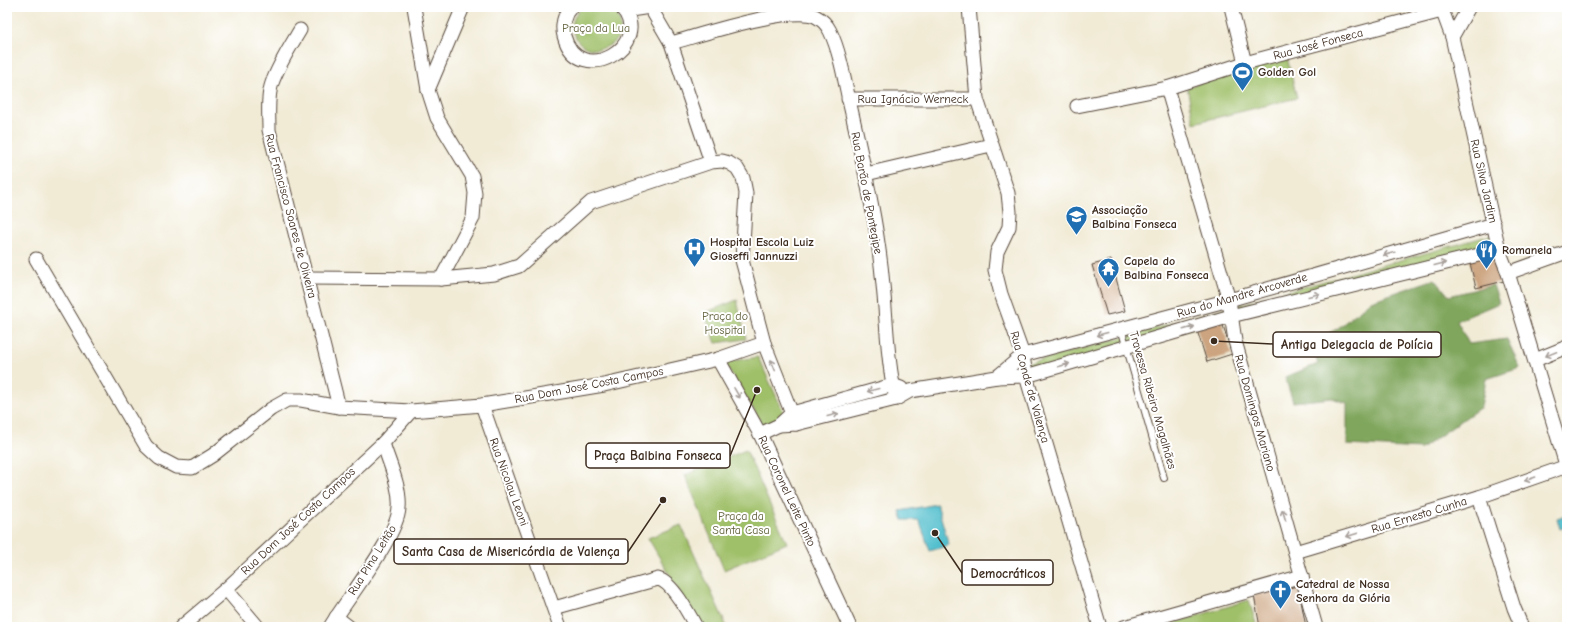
<svg xmlns="http://www.w3.org/2000/svg" width="1574" height="634" viewBox="0 0 1574 634" font-family="'Comic Neue',sans-serif">
  <rect width="100%" height="100%" fill="#fff"/>
  <filter id="ink" filterUnits="userSpaceOnUse"><feTurbulence type="fractalNoise" baseFrequency=".025" numOctaves="2"/><feDisplacementMap in="SourceGraphic" scale="8" xChannelSelector="R" yChannelSelector="G"/><feConvolveMatrix kernelMatrix="1 2 1 2 8 2 1 2 1" color-interpolation-filters="sRGB"/></filter>
  <filter id="wash" filterUnits="userSpaceOnUse"><feTurbulence type="fractalNoise" baseFrequency=".012" numOctaves="4" result="noise"/><feDisplacementMap in="SourceGraphic" scale="16" xChannelSelector="R" yChannelSelector="G"/><feGaussianBlur stdDeviation="0.9" result="paint"/><feColorMatrix in="noise" values="0 0 0 0 0 0 0 0 0 0 0 0 0 0 0 0 0 1.4 0 .05"/><feComposite in="paint" operator="in"/></filter>
  <g filter="url(#wash)">
    <rect width="100%" height="100%" fill="#f1ebd6"/>
    <g fill="#9fbf67" stroke="#6d7442">
      <path d="M582,7L613,8C642,45 579,68 573,29C571,20 576,13 582,7Z"/>
      <polygon points="1287,57 1297,98 1194,123 1187,87"/>
      <polygon points="1491,235 1493,246 1028,373 1026,364"/>
      <polygon points="737,300 746,339 716,343 704,313"/>
      <polygon points="758,357 786,417 764,426 724,362"/>
      <polygon points="746,450 787,543 724,570 685,475"/>
      <polygon points="681,525 727,627 700,627 648,538"/>
      <polygon points="1249,600 1257,627 1160,627"/>
    </g>
    <polygon fill="#7fa65c" stroke="#5d683d" points="1435,279 1449,296 1493,285 1499,303 1457,321 1469,344 1507,339 1520,368 1486,379 1481,407 1421,449 1347,445 1347,403 1332,398 1293,402 1285,377 1318,364 1310,342 1337,329 1371,301"/>
    <g fill="#53bfce" stroke="#477476">
      <polygon points="937,504 949,545 930,551 919,520 903,520 900,511"/>
      <polygon points="1567,515 1567,527 1560,529 1557,518"/>
    </g>
    <g id="blocks">
      <g fill="#cca480">
        <polygon points="1497,252 1504,281 1476,288 1469,259"/>
        <polygon points="1111,260 1125,311 1107,315 1092,265"/>
        <polygon points="1221,319 1232,354 1207,362 1196,327"/>
        <polygon points="1298,586 1306,627 1260,627 1254,595"/>
      </g>
    </g>
  </g>
  <g filter="url(#ink)">
    <use href="#blocks" fill-opacity="0" stroke="#56473a" stroke-width="1"/>
    <g fill="none" stroke-linecap="round" stroke-linejoin="round">
      <defs>
        <polyline id="service" points="1121,328 1164,478"/>
        <g id="minor">
          <polyline points="414,7 428,90"/>
          <path d="M571,7C564,14 561,26 564,36C579,90 656,45 621,7"/>
          <polyline points="650,7 671,43 711,162"/>
          <polyline points="969,7 977,99 1008,193 1010,212 1009,227 997,252 995,270 1001,294 1023,355 1026,376 1100,627"/>
          <polyline points="1231,7 1245,63"/>
          <polyline points="1441,7 1452,37 1499,250 1508,273 1567,468"/>
          <polyline points="624,11 650,7"/>
          <path d="M300,30C290,47 279,64 272,83C267,97 269,115 269,130L339,407"/>
          <polyline points="1452,37 1469,7"/>
          <path d="M671,43C701,35 788,6 815,16C821,19 827,25 830,31C841,54 845,84 851,109C864,167 878,226 883,285C887,323 887,361 896,399"/>
          <polyline points="1167,88 1229,300 1235,341 1316,627"/>
          <polyline points="848,99 977,99"/>
          <polyline points="1077,106 1167,88 1245,63 1442,11"/>
          <polyline points="866,174 991,145"/>
          <polyline points="36,259 146,446 159,458 176,467 192,468 213,455 271,409 287,400 301,400 339,407 411,411 482,405 604,385 718,359 764,343"/>
          <polyline points="1508,273 1567,252"/>
          <polyline points="308,278 441,279 494,274 519,266 591,202 711,162 722,161 729,163 737,168 743,178 746,193 742,260 764,343 796,424"/>
          <polyline points="441,279 473,218 475,193 472,176 437,118 428,90 463,7"/>
          <polyline points="718,359 760,434 850,627"/>
          <polyline points="1535,360 1567,347"/>
          <polyline points="997,377 1023,355 1229,300 1494,224"/>
          <polyline points="482,405 560,627"/>
          <polyline points="779,425 796,424 896,399 910,391 997,377 1026,376 1231,316 1499,250"/>
          <polyline points="760,434 779,425 792,413 893,385 901,388"/>
          <polyline points="1479,497 1514,608 1522,627"/>
          <polyline points="1295,552 1479,497 1567,466"/>
          <polyline points="226,589 258,627"/>
          <path d="M554,608L658,579C672,582 689,614 696,627"/>
          <polyline points="336,617 349,627"/>
          <polyline points="181,627 226,589 383,443 411,411"/>
          <path d="M330,627C346,600 398,536 399,508C401,487 389,463 383,443"/>
          <polyline points="1124,627 1302,576"/>
        </g>
      </defs>
      <use href="#service" stroke="#56473a" stroke-width="8"/>
      <use href="#minor" stroke="#56473a" stroke-width="15"/>
      <use href="#service" stroke="#fff" stroke-width="6"/>
      <use href="#minor" stroke="#fff" stroke-width="13"/>
    </g>
    <defs><path id="oneway-shaft" d="M-6 0H5M1.5-3L5.5 0L1.5 3" fill="none" stroke-width="1.6" stroke-linecap="round" stroke-linejoin="round"/></defs>
    <g stroke="#a79f9a">
      <use href="#oneway-shaft" transform="translate(1389 254) rotate(164)"/>
      <use href="#oneway-shaft" transform="translate(1440 264) rotate(-14)"/>
      <use href="#oneway-shaft" transform="translate(1314 295) rotate(-14)"/>
      <use href="#oneway-shaft" transform="translate(1189 328) rotate(-16)"/>
      <use href="#oneway-shaft" transform="translate(1102 334) rotate(165)"/>
      <use href="#oneway-shaft" transform="translate(1551 354) rotate(158)"/>
      <use href="#oneway-shaft" transform="translate(773 365) rotate(-112)"/>
      <use href="#oneway-shaft" transform="translate(1064 365) rotate(-16)"/>
      <use href="#oneway-shaft" transform="translate(873 390) rotate(165)"/>
      <use href="#oneway-shaft" transform="translate(737 393) rotate(60)"/>
      <use href="#oneway-shaft" transform="translate(833 415) rotate(-14)"/>
      <use href="#oneway-shaft" transform="translate(1530 479) rotate(161)"/>
      <use href="#oneway-shaft" transform="translate(1284 515) rotate(-106)"/>
      <use href="#oneway-shaft" transform="translate(1352 535) rotate(163)"/>
    </g>
  </g>
  <defs>
    <symbol id="stadium-pin" viewBox="-11 -11 22 30"><path d="M0 17L-7.5 6A9.5 9.5 0 1 1 7.5 6Z" fill="#1f6fb2" stroke="#fff"/><path d="M0-5a6.5 5 0 1 0 0 10a6.5 5 0 1 0 0-10ZM-3.5-1.8h7v3.6h-7Z" fill="#fff"/></symbol>
    <symbol id="school-pin" viewBox="-11 -11 22 30"><path d="M0 17L-7.5 6A9.5 9.5 0 1 1 7.5 6Z" fill="#1f6fb2" stroke="#fff"/><path d="M0-5L7-2L0 1L-7-2ZM-4 1L0 2.5L4 1V4Q0 6-4 4Z" fill="#fff"/></symbol>
    <symbol id="hospital-pin" viewBox="-11 -11 22 30"><path d="M0 17L-7.5 6A9.5 9.5 0 1 1 7.5 6Z" fill="#1f6fb2" stroke="#fff"/><path d="M-5-5h3v3.5h4V-5h3V5h-3V1.5h-4V5h-3Z" fill="#fff"/></symbol>
    <symbol id="restaurant-pin" viewBox="-11 -11 22 30"><path d="M0 17L-7.5 6A9.5 9.5 0 1 1 7.5 6Z" fill="#1f6fb2" stroke="#fff"/><path d="M-5-6h1v4h1v-4h1v4h1v-4h1v5L-1.5 .5V6h-2V.5L-5-1ZM5-6V6H3V1.5H1.5Q1.5-4 5-6Z" fill="#fff"/></symbol>
    <symbol id="temple-pin" viewBox="-11 -11 22 30"><path d="M0 17L-7.5 6A9.5 9.5 0 1 1 7.5 6Z" fill="#1f6fb2" stroke="#fff"/><path d="M0-6L5-2H3V0L6.5 2.5H4V6H1.5V3h-3V6H-4V2.5H-6.5L-3 0V-2H-5Z" fill="#fff"/></symbol>
    <symbol id="church-pin" viewBox="-11 -11 22 30"><path d="M0 17L-7.5 6A9.5 9.5 0 1 1 7.5 6Z" fill="#1f6fb2" stroke="#fff"/><path d="M-1.2-6h2.4v3.5h3.3v2.4h-3.3V6h-2.4V-.1h-3.3v-2.4h3.3Z" fill="#fff"/></symbol>
  </defs>
  <g fill-rule="evenodd">
    <use href="#stadium-pin" x="1230" y="60" width="25" height="34"/>
    <use href="#school-pin" x="1064" y="204" width="25" height="34"/>
    <use href="#hospital-pin" x="682" y="236" width="25" height="34"/>
    <use href="#restaurant-pin" x="1474" y="238" width="25" height="34"/>
    <use href="#temple-pin" x="1096" y="256" width="25" height="34"/>
    <use href="#church-pin" x="1268" y="578" width="25" height="34"/>
  </g>
  <g text-anchor="middle" stroke-width="4" stroke-linejoin="round" paint-order="stroke">
    <g font-size="12" fill="#5e5e38" stroke="#fff">
      <text x="596" y="32">Praça da Lua</text>
      <text x="725" y="320">Praça do<tspan x="725" dy="14">Hospital</tspan></text>
      <text x="741" y="520">Praça da<tspan x="741" dy="14">Santa Casa</tspan></text>
    </g>
    <g font-size="12" fill="#3b2a1e" stroke="#fff">
      <text transform="translate(1318 44) rotate(-15)" y="4">Rua José Fonseca</text>
      <text x="913" y="103">Rua Ignácio Werneck</text>
      <text transform="translate(1484 181) rotate(77)" y="4">Rua Silva Jardim</text>
      <text transform="translate(867 193) rotate(79)" y="4">Rua Barão de Pontegipe</text>
      <text transform="translate(291 216) rotate(75)" y="4">Rua Francisco Soares de Oliveira</text>
      <text transform="translate(1242 295) rotate(-16)" y="4">Rua do Mandre Arcoverde</text>
      <text transform="translate(589 385) rotate(-11)" y="4">Rua Dom José Costa Campos</text>
      <text transform="translate(1030 387) rotate(74)" y="4">Rua Conde de Valença</text>
      <text transform="translate(1153 400) rotate(74)" y="4">Travessa Ribeiro Magalhães</text>
      <text transform="translate(1255 413) rotate(74)" y="4">Rua Domingos Mariano</text>
      <text transform="translate(509 482) rotate(70)" y="4">Rua Nicolau Leoni</text>
      <text transform="translate(787 491) rotate(65)" y="4">Rua Coronel Leite Pinto</text>
      <text transform="translate(1419 515) rotate(-17)" y="4">Rua Ernesto Cunha</text>
      <text transform="translate(298 521) rotate(-43)" y="4">Rua Dom José Costa Campos</text>
      <text transform="translate(372 560) rotate(-58)" y="4">Rua Pina Leitão</text>
    </g>
    <g font-size="12" font-weight="bold" fill="#3b2a1e" stroke="#fff" text-anchor="start">
      <text x="1258" y="76">Golden Gol</text>
      <text x="1092" y="214">Associação<tspan x="1092" dy="14">Balbina Fonseca</tspan></text>
      <text x="710" y="246">Hospital Escola Luiz<tspan x="710" dy="14">Gioseffi Jannuzzi</tspan></text>
      <text x="1502" y="254">Romanela</text>
      <text x="1124" y="265">Capela do<tspan x="1124" dy="14">Balbina Fonseca</tspan></text>
      <text x="1296" y="588">Catedral de Nossa<tspan x="1296" dy="14">Senhora da Glória</tspan></text>
    </g>
  </g>
  <path fill="none" stroke="#3b2a1e" stroke-width="1.5" d="M1214 341L1273 344M757 390L730 456M663 500L628 552M935 533L962 573"/>
  <g fill="#3b2a1e" stroke="#fff" stroke-width="1.5">
    <circle cx="1214" cy="341" r="4"/>
    <circle cx="757" cy="390" r="4"/>
    <circle cx="663" cy="500" r="4"/>
    <circle cx="935" cy="533" r="4"/>
  </g>
  <g fill="#fff" stroke="#3b2a1e" stroke-width="1.5">
    <rect x="1273" y="332" width="168" height="25" rx="4"/>
    <rect x="586" y="443" width="144" height="25" rx="4"/>
    <rect x="394" y="539" width="234" height="25" rx="4"/>
    <rect x="962" y="560" width="91" height="25" rx="4"/>
  </g>
  <g font-size="13" text-anchor="middle" font-weight="bold" fill="#3b2a1e">
    <text x="1357" y="349">Antiga Delegacia de Polícia</text>
    <text x="658" y="460">Praça Balbina Fonseca</text>
    <text x="511" y="556">Santa Casa de Misericórdia de Valença</text>
    <text x="1008" y="578">Democráticos</text>
  </g>
  <rect width="1574" height="634" fill="none" stroke="#fff" stroke-width="24"/>
</svg>
